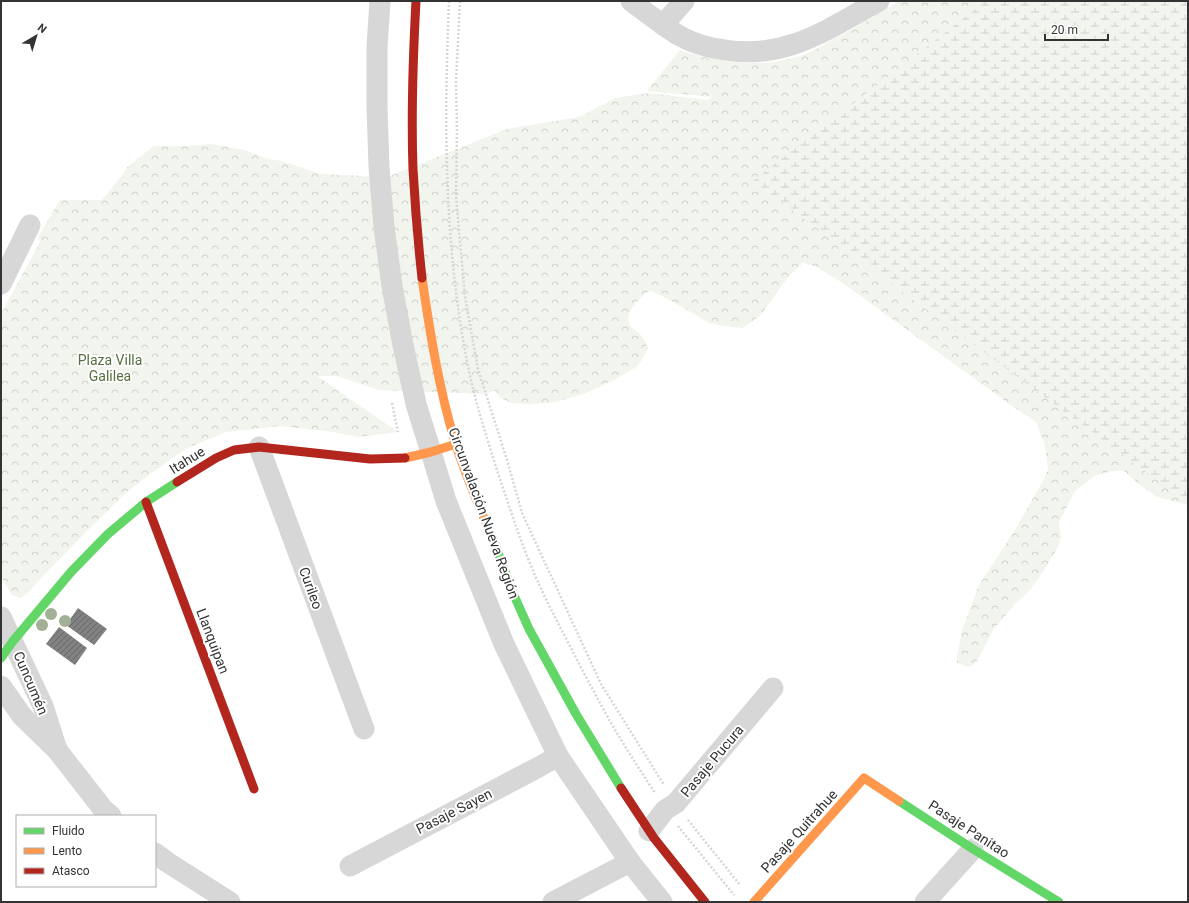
<svg xmlns="http://www.w3.org/2000/svg" width="1189" height="903" viewBox="0 0 1189 903" font-family="Roboto,sans-serif">
  <defs>
    <pattern id="forest-crowns" width="20" height="18" patternUnits="userSpaceOnUse"><rect width="20" height="18" fill="#f1f5ed"/><path d="M2 6a3 3 0 1 1 6 0M12 15a3 3 0 1 1 6 0" fill="none" stroke="#cfd2cc"/></pattern>
    <pattern id="wetland-marsh" width="20" height="14" patternUnits="userSpaceOnUse"><rect width="20" height="14" fill="#f1f5ed"/><path d="M1 5h8M5 5V1M11 12h8M15 12V8" fill="none" stroke="#cfd2cc"/></pattern>
    <pattern id="building-hatch" width="6" height="6" patternUnits="userSpaceOnUse"><rect width="6" height="6" fill="#818181"/><path d="M-1 1l2-2M0 6l6-6M5 7l2-2" fill="none" stroke="#6a6a6a"/></pattern>
  </defs>
  <rect width="100%" height="100%" fill="#fff"/>
  <path fill="url(#forest-crowns)" d="M899,1H1188V505L1157,497L1139,484L1123,470L1109,472L1096,475L1075,491L1059,522L1061,538L1057,549L1046,567L1030,590L1016,603L993,630L976,663L968,667L957,663V656L962,631L979,585L1015,530L1043,481L1048,470L1045,445L1036,422L1008,403L844,284L817,267L803,263L788,277L760,316L742,328L717,325L714,323L711,324L675,303L650,290C641,298 621,313 631,327C633,329 636,331 639,333C644,338 646,343 648,349L638,366L614,380L584,394L551,403L527,404L511,403L501,398L494,390L488,394L379,390L337,376H317L398,432L359,437L333,432L280,426L226,432L187,448L157,469L128,491L85,533L41,578L28,593L20,598L12,595L1,577V314L40,242L38,237L60,200H102L124,173L126,168L154,146H190L211,144L244,150L269,159L281,161L321,174L387,177L507,129L580,117L615,98L649,93L707,100L713,97L647,91L680,50C719,63 762,69 803,55C812,52 821,46 830,41C854,29 876,15 899,1Z"/>
  <polygon fill="url(#wetland-marsh)" points="986,1 1188,1 1188,503 753,181"/>
  <g fill="url(#building-hatch)">
    <polygon points="78,608 107,629 94,645 66,625"/>
    <polygon points="59,627 87,648 75,665 46,644"/>
  </g>
  <g fill="none" stroke-linecap="round" stroke-linejoin="round">
    <g stroke="#d6d6d6" stroke-width="2.5" stroke-dasharray="2 2" stroke-linecap="butt">
      <path d="M449,1C444,119 444,240 466,356C473,395 485,432 497,470C507,500 517,531 529,561C541,591 556,619 571,648C582,670 594,692 606,714C621,741 638,767 655,793"/>
      <polyline points="460,1 456,81 457,129 456,196 465,297 478,369 507,460 522,513 601,684 664,785"/>
      <polyline points="392,403 398,432"/>
      <polyline points="688,820 740,885"/>
      <polyline points="678,826 734,895"/>
    </g>
    <g stroke="#d7d7d7" stroke-width="21">
      <polyline points="380,1 377,47 377,107 379,167 384,227 392,286 403,345 416,404 431,452 446,501 504,644 558,756 630,862 662,902"/>
      <path d="M631,1C647,13 662,25 678,35C692,43 709,48 725,50C786,60 828,29 879,1"/>
      <polyline points="663,25 684,1"/>
      <polyline points="1,284 30,225"/>
      <polyline points="259,447 364,729"/>
      <polyline points="1,617 43,706 56,747"/>
      <polyline points="1,686 22,716 57,750 103,809 111,816"/>
      <polyline points="649,831 665,810 676,803 773,688"/>
      <polyline points="155,853 167,862 230,902"/>
      <polyline points="350,866 537,768 558,756"/>
      <polyline points="553,902 630,862"/>
      <polyline points="925,902 973,849"/>
    </g>
    <g stroke="#63d668" stroke-width="9">
      <polyline points="496,547 513,593 529,629 576,714 621,788"/>
      <polyline points="1,658 13,641 71,572 108,534 146,502 177,482"/>
      <polyline points="899,801 973,849 1059,902"/>
    </g>
    <g stroke="#ff974d" stroke-width="9">
      <path d="M422,278C430,333 439,389 455,442C466,478 482,512 496,547"/>
      <polyline points="405,458 431,452 456,444"/>
      <polyline points="754,902 864,778 899,801"/>
    </g>
    <g stroke="#b3261e" stroke-width="9">
      <path d="M416,1C413,57 411,113 413,169C415,205 418,242 422,278"/>
      <polyline points="177,482 216,458 234,450 259,447 370,459 405,458"/>
      <polyline points="146,502 254,789"/>
      <polyline points="621,788 654,838 705,902"/>
    </g>
  </g>
  <g fill="#a2b095">
    <circle cx="51" cy="614" r="6"/>
    <circle cx="65" cy="621" r="6"/>
    <circle cx="42" cy="625" r="6"/>
  </g>
  <g text-anchor="middle" stroke-width="4" stroke-linejoin="round" paint-order="stroke">
    <g font-size="14" fill="#56703f" stroke="#fff">
      <text x="110" y="365">Plaza Villa<tspan x="110" dy="16">Galilea</tspan></text>
    </g>
    <g font-size="14" fill="#333" stroke="#fff">
      <text transform="translate(187 460) rotate(-32)" y="5">Itahue</text>
      <text transform="translate(484 513) rotate(70)" y="5">Circunvalación Nueva Región</text>
      <text transform="translate(311 588) rotate(70)" y="5">Curileo</text>
      <text transform="translate(213 641) rotate(69)" y="5">Llanquipan</text>
      <text transform="translate(31 683) rotate(67)" y="5">Cuncumén</text>
      <text transform="translate(712 761) rotate(-50)" y="5">Pasaje Pucura</text>
      <text transform="translate(454 811) rotate(-27)" y="5">Pasaje Sayen</text>
      <text transform="translate(969 829) rotate(33)" y="5">Pasaje Panitao</text>
      <text transform="translate(799 831) rotate(-48)" y="5">Pasaje Quitrahue</text>
    </g>
  </g>
  <rect width="1189" height="903" fill="none" stroke="#333333" stroke-width="4"/>
  <rect x="16" y="815" width="140" height="72" fill="#ffffff" stroke="#adadad"/>
  <rect x="24" y="828" width="20" height="6" fill="#63d668" stroke="#adadad"/>
  <text x="52" y="835" font-size="12" fill="#333333">Fluido</text>
  <rect x="24" y="848" width="20" height="6" fill="#ff974d" stroke="#adadad"/>
  <text x="52" y="855" font-size="12" fill="#333333">Lento</text>
  <rect x="24" y="868" width="20" height="6" fill="#b3261e" stroke="#adadad"/>
  <text x="52" y="875" font-size="12" fill="#333333">Atasco</text>
  <g transform="translate(36 36) rotate(38)" stroke="#ffffff" stroke-width="3" paint-order="stroke">
  <path d="M0-3L7 15L0 10L-7 15Z" fill="#333333"/>
  <text y="-6" font-size="11" font-weight="bold" text-anchor="middle" fill="#333333">N</text>
  </g>
  <path d="M1045 34v6h63v-6" fill="none" stroke="#333333" stroke-width="2"/>
  <text x="1051" y="34" font-size="12" fill="#333333" stroke="#ffffff" stroke-width="3" paint-order="stroke">20 m</text>
</svg>
